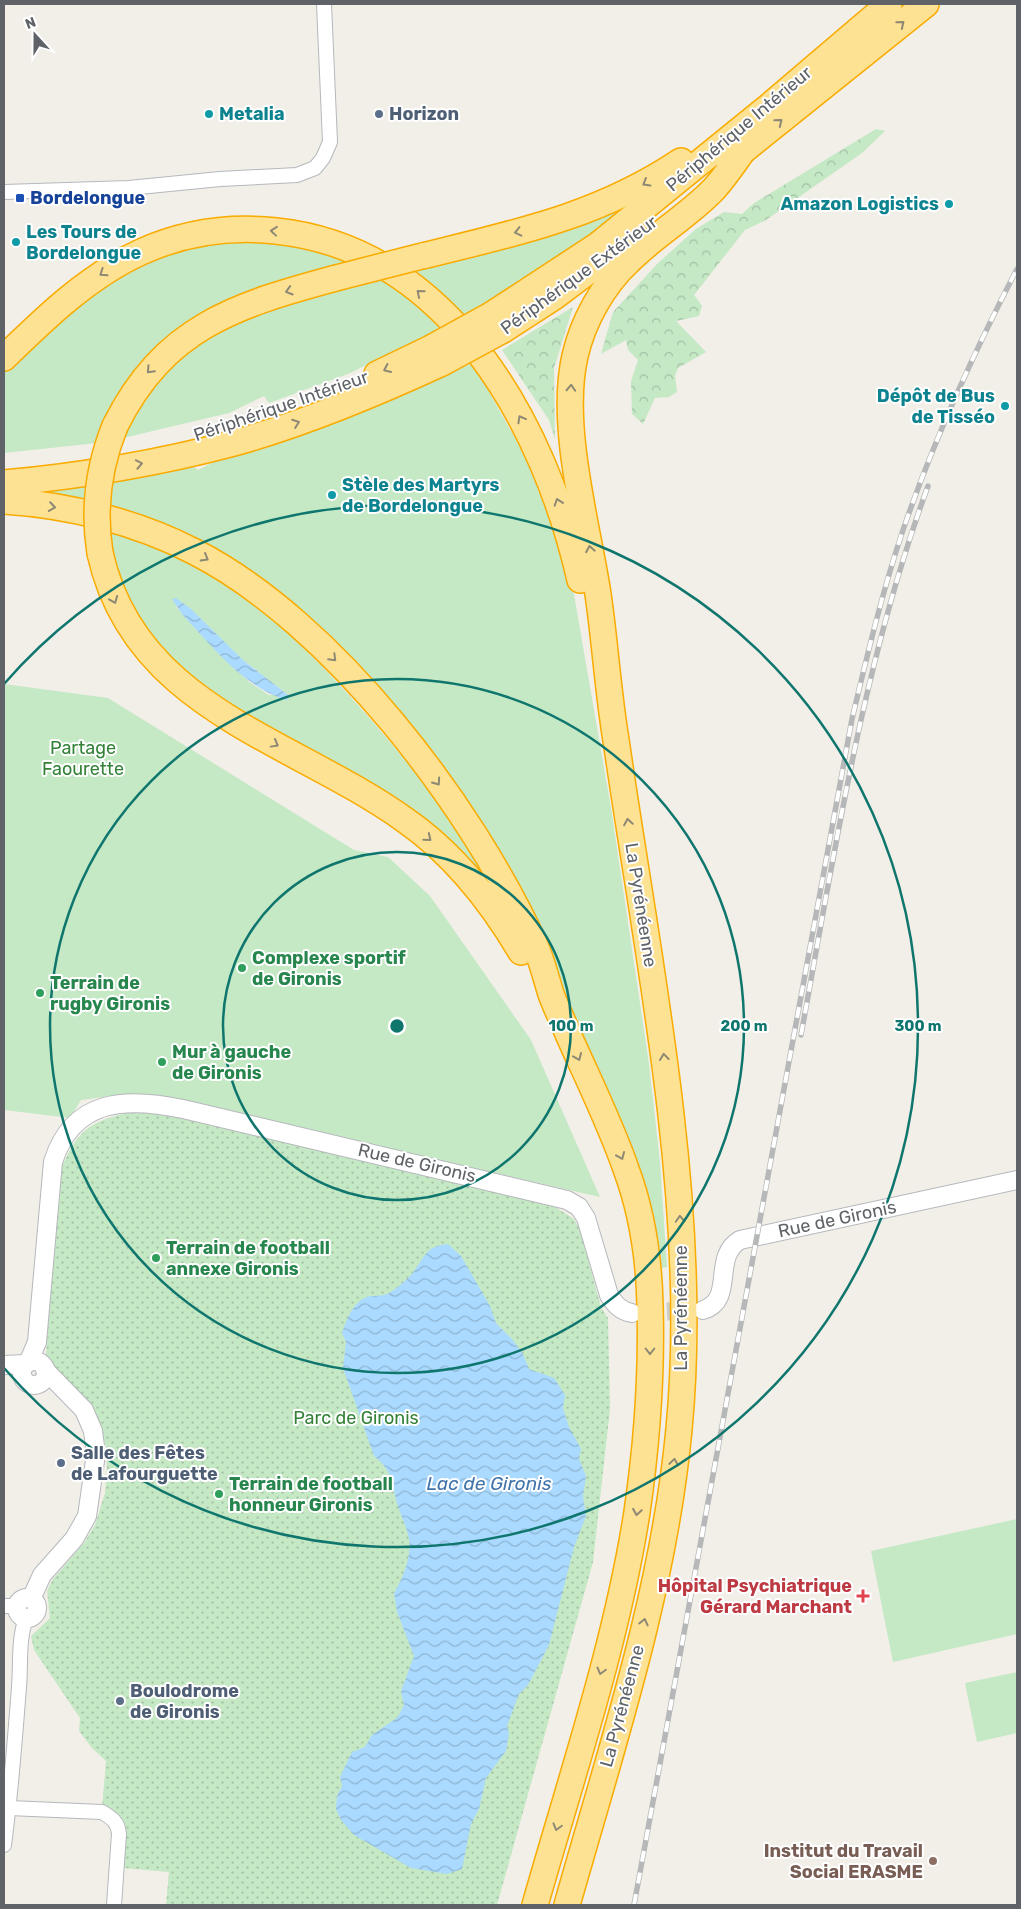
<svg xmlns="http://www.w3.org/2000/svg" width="1021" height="1909" viewBox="0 0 1021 1909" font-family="Rubik,sans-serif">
  <defs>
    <pattern id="forest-crowns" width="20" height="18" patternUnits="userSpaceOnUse" patternTransform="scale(1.25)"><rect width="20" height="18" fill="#c5e8c5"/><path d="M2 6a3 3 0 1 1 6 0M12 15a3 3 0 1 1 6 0" fill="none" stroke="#a3c0a4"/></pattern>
    <pattern id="park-dots" width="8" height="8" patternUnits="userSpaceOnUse" patternTransform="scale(1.25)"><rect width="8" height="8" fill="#c5e8c5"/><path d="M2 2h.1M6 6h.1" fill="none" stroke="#a3c0a4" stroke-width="1.8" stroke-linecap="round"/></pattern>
    <pattern id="water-waves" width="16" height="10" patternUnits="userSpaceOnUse" patternTransform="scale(1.25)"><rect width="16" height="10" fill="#aadaff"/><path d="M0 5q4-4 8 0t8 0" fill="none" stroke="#8eb4d2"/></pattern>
  </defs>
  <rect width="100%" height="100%" fill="#f1efe8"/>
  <g fill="#c5e8c5" fill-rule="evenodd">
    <path d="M625,204L629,206C576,247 521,283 463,316L439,290L412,269Z"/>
    <path d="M241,238L327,249L349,264L164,341C129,373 114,399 97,443L4,453V368L87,295L164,251Z"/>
    <polygon points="383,277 410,297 440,329 348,374 269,403 264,396 229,413 123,438 134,407 180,353 250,312"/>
    <polygon points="473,363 536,476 572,583 611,808 649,1064 660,1162 667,1267 662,1268 649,1197 635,1155 548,954 336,649 107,510 109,482 193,466 198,470 224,457 405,392"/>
    <polygon points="88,484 87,504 25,492"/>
    <path d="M107,529C122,535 138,539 154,545C240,579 305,646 365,713C413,767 456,824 492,887L186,678L124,603ZM187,606L243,660L288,695H269L249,682L176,607Z"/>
    <polygon points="4,684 108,698 354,850 388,857 430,896 531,1040 600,1197 156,1096 119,1095 81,1100 70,1118 4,1110"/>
    <polygon points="1017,1519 1017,1634 893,1662 871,1551"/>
    <polygon points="1017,1672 1017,1733 977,1742 965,1683"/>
  </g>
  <g fill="url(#forest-crowns)">
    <polygon points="876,129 885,131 862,153 766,220 745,230 694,295 702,306 699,316 676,321 706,352 678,368 675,376 677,392 669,397 655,398 643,424 632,414 631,381 638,360 628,350 626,340 601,354 613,312 658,263 696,229 724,212 742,214 754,203"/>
    <polygon points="573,307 554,368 555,439 549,420 502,350"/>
  </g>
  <path fill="url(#park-dots)" d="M130,1112H155L552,1205L574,1219L580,1230L601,1307L608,1318L610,1409L593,1562L497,1905H166L169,1872L123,1868L124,1829L102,1809L106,1761L92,1748L79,1731L80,1718L34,1650L31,1636L50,1618L47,1591L53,1579L84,1543L95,1525L105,1493L107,1467L106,1446L100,1428L50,1366L46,1354L60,1171C78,1130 87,1123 130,1112Z"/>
  <g fill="url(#water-waves)">
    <path d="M176,598L191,609L243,660L288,695V699L286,700C242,686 212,646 182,614L172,599Z"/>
    <path d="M448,1244L461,1256L490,1306L496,1323L512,1339L523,1354L529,1369L554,1378L565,1395L563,1408L569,1427L581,1449L579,1459L586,1476L583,1496L586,1516L574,1547L549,1645L528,1685L519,1694L507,1726L509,1733L506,1751L486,1778L479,1809L471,1824L462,1869L447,1874L411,1868L354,1835L341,1820L336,1809L337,1796L342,1786L340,1777L352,1752L365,1747L372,1735L398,1717L404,1705L401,1691L414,1656L397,1612L394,1593C403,1579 412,1555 409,1539C407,1527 401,1517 398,1506C391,1483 394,1472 374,1456L343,1368L346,1342L342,1333C346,1321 351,1308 361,1300C369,1294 376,1297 384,1295C392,1293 403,1283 409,1277C424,1262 422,1246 448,1244Z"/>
  </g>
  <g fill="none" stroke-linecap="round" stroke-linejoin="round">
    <polyline stroke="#ccccc8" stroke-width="18" stroke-dasharray="18 9" stroke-linecap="butt" points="640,1313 694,1310"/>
    <defs>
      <g id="minor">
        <polyline points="4,192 129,188 220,179 297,175 315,168 323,158 330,142 324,4"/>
        <polyline points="4,1606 17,1606"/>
        <path d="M9,1808L102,1812C112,1818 118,1822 119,1834L114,1905"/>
        <path d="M4,1845C11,1792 15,1740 19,1687C21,1664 18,1640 26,1618"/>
      </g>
      <g id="tertiary">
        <path d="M703,1310C736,1300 711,1257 740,1240L1017,1180"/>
        <circle cx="34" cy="1373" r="12"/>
        <path d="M28,1363L37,1342L53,1162C73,1098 127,1097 183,1109L567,1200L579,1207L586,1218L609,1295C615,1305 621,1311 632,1313"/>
        <polyline points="4,1365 26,1364"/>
        <circle cx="27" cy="1608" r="10"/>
        <polyline points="31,1599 42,1575 74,1539 87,1516 96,1454 93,1431 84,1410 45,1370"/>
      </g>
      <g id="motorway">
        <polyline points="729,162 926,4"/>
        <path d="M422,256C516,233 599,216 681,161"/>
        <polyline points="491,315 598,245 767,108 889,4"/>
        <polyline points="503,330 554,297 635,236"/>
        <path d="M4,358C45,318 88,276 141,252C183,233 230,226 276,231C450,249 545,426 580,580"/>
        <polyline points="377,374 431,348"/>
        <path d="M115,426C164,327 236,305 336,278"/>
        <path d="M4,483C82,476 159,463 234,443C306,423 375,394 442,363"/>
        <path d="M4,501C69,505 137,522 195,552C333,623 471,805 535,945C542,961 546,978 551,994C556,1008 563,1021 568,1034C588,1079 610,1123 626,1169C642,1212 649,1259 650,1305C652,1374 647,1443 637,1512C617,1642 571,1778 535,1905"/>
        <path d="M100,553C134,708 292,739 405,820C454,854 491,901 521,952"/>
        <path d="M567,1905C611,1749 664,1591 679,1429C689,1325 683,1219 671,1115C657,990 634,865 616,740C608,692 605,642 598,594C587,523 559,425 575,356C583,321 603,285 629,261C655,235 688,216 714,189C724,178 733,165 742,152"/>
      </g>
    </defs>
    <use href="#minor" stroke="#b5b8bc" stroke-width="16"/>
    <use href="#tertiary" stroke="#b5b8bc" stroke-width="20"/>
    <use href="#motorway" stroke="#f9ab00" stroke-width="28"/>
    <use href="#minor" stroke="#fff" stroke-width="14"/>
    <use href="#tertiary" stroke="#fff" stroke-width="18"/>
    <use href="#motorway" stroke="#fde293" stroke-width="25"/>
    <defs>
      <g id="rail">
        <path d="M801,1035C835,850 863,663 928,486"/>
        <path d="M634,1905L852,719C867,656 882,593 902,533C933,442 973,354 1017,269"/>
      </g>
    </defs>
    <use href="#rail" stroke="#b6b7b8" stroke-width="5.5"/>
    <use href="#rail" stroke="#fff" stroke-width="4" stroke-dasharray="11" stroke-linecap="butt"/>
    <defs>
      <g id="motorway-bridge">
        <polyline points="336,278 422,256"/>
        <polyline points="431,348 491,315"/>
        <polyline points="442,363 503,330"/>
        <path d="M100,553C93,509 98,468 115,426"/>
      </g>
    </defs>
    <use href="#motorway-bridge" stroke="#f9ab00" stroke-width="28" stroke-linecap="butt"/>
    <use href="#motorway-bridge" stroke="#fde293" stroke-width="25"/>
  </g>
  <defs><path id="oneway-chevron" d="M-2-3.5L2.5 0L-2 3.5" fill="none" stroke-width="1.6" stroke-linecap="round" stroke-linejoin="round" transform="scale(1.25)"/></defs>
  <g stroke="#8e8975">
    <use href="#oneway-chevron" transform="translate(901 24) rotate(-39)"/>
    <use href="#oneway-chevron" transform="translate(779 122) rotate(-39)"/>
    <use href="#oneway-chevron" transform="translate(646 183) rotate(150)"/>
    <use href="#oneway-chevron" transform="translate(274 231) rotate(-174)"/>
    <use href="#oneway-chevron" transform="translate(518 232) rotate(167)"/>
    <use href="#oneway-chevron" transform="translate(103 273) rotate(146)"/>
    <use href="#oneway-chevron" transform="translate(289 291) rotate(163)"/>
    <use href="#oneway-chevron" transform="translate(420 293) rotate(-140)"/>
    <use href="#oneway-chevron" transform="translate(387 369) rotate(155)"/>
    <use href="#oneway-chevron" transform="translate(150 370) rotate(133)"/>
    <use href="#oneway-chevron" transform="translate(571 388) rotate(-87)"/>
    <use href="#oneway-chevron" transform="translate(521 419) rotate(-119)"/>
    <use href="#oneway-chevron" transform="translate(296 423) rotate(-20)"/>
    <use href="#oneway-chevron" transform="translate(139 464) rotate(-11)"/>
    <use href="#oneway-chevron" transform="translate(558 502) rotate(-109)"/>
    <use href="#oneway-chevron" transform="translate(52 507) rotate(9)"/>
    <use href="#oneway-chevron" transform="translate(590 549) rotate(-100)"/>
    <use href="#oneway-chevron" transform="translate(205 558) rotate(30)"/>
    <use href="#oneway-chevron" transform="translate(114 600) rotate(68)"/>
    <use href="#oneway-chevron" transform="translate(333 658) rotate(45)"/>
    <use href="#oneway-chevron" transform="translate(275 744) rotate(29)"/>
    <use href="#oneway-chevron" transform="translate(437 782) rotate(55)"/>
    <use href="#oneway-chevron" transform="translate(628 822) rotate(-99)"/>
    <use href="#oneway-chevron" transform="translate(428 838) rotate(39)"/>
    <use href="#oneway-chevron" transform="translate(578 1057) rotate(67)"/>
    <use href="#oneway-chevron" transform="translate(664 1057) rotate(-97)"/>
    <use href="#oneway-chevron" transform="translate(621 1156) rotate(67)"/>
    <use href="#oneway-chevron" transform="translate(680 1219) rotate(-93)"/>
    <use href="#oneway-chevron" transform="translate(650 1351) rotate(90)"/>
    <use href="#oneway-chevron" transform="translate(674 1462) rotate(-82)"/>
    <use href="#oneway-chevron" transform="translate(637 1512) rotate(99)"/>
    <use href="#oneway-chevron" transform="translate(644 1622) rotate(-77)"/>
    <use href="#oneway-chevron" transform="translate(601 1671) rotate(105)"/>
    <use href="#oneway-chevron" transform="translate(557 1827) rotate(106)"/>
  </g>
  <g fill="none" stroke="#0f766e" stroke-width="2.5">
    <circle cx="397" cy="1026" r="174"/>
    <circle cx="397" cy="1026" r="347"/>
    <path d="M4 684A521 521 0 1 1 4 1368"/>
  </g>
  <g fill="#0f9aa8" stroke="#fff" stroke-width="2">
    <circle cx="209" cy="114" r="5"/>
    <circle cx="949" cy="204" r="5"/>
    <circle cx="16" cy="242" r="5"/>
    <circle cx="1005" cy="406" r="5"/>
    <circle cx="332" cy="495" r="5"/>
  </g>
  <g fill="#5c6f8a" stroke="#fff" stroke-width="2">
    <circle cx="379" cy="114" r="5"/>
    <circle cx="61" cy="1463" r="5"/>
    <circle cx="120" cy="1701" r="5"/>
  </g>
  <rect fill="#1a4fb4" stroke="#fff" stroke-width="2" x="15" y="193" width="10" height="10" rx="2.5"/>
  <g fill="#2e9e5b" stroke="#fff" stroke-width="2">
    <circle cx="242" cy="968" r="5"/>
    <circle cx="40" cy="993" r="5"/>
    <circle cx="162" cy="1062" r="5"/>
    <circle cx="156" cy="1258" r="5"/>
    <circle cx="219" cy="1494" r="5"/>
  </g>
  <path fill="#e0444e" stroke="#fff" stroke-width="2" d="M860.5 1588.5h5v5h5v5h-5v5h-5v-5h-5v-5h5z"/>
  <circle fill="#8d6e63" stroke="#fff" stroke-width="2" cx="933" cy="1861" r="5"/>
  <g text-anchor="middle" stroke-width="4" stroke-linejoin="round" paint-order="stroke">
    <g font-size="18" font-weight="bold" fill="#0d838f" stroke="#fff" text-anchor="start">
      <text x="219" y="120">Metalia</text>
      <text x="939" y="210" text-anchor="end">Amazon Logistics</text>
      <text x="26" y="238">Les Tours de<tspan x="26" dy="21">Bordelongue</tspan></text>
      <text x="995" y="402" text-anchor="end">Dépôt de Bus<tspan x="995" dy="21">de Tisséo</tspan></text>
      <text x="342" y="491">Stèle des Martyrs<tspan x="342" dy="21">de Bordelongue</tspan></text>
    </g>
    <g font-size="18" font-weight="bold" fill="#4e5e75" stroke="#fff" text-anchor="start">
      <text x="389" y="120">Horizon</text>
      <text x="71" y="1459">Salle des Fêtes<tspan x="71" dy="21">de Lafourguette</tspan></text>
      <text x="130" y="1697">Boulodrome<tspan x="130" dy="21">de Gironis</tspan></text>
    </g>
    <g font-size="18" fill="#5f6368" stroke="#fff">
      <text transform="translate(739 129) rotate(-40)" y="6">Périphérique Intérieur</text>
      <text transform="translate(579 275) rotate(-36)" y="6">Périphérique Extérieur</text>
      <text transform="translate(281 406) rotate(-19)" y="6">Périphérique Intérieur</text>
      <text transform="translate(641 905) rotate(81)" y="6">La Pyrénéenne</text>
      <text transform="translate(417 1163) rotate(13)" y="6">Rue de Gironis</text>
      <text transform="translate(837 1219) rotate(-12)" y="6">Rue de Gironis</text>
      <text transform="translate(681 1308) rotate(-90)" y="6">La Pyrénéenne</text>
      <text transform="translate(622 1706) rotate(-75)" y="6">La Pyrénéenne</text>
    </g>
    <g font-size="18" font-weight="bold" fill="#164399" stroke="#fff" text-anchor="start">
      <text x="30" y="204">Bordelongue</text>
    </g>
    <g font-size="18" fill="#348238" stroke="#fff">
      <text x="83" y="754">Partage<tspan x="83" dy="21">Faourette</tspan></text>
      <text x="356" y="1424">Parc de Gironis</text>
    </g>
    <g font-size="18" font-weight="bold" fill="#27864d" stroke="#fff" text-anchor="start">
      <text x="252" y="964">Complexe sportif<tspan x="252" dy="21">de Gironis</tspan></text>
      <text x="50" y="989">Terrain de<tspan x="50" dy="21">rugby Gironis</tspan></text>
      <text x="172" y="1058">Mur à gauche<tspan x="172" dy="21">de Gironis</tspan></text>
      <text x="166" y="1254">Terrain de football<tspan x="166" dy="21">annexe Gironis</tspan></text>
      <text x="229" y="1490">Terrain de football<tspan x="229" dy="21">honneur Gironis</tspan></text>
    </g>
    <g font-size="18" font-weight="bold" fill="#be3a42" stroke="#fff" text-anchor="end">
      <text x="852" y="1592">Hôpital Psychiatrique<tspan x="852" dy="21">Gérard Marchant</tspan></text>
    </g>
    <g font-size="18" font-weight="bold" fill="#785e54" stroke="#fff" text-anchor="end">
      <text x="923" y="1857">Institut du Travail<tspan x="923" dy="21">Social ERASME</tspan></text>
    </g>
    <g font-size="19" font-style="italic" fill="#4174aa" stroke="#fff">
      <text x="489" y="1490">Lac de Gironis</text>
    </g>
  </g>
  <circle cx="397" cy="1026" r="8" fill="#0f766e" stroke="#fff" stroke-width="2.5"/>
  <g font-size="15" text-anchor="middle" font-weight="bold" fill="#0f766e" stroke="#fff" stroke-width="4" stroke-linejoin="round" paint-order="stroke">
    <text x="571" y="1031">100 m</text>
    <text x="744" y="1031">200 m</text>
    <text x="918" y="1031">300 m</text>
  </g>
  <rect width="1021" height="1909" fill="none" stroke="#5f6368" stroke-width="10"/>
  <g transform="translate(35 35) rotate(339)" stroke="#ffffff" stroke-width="4" paint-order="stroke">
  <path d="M0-4L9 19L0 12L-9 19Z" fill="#5f6368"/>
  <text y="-8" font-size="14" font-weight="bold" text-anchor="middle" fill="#5f6368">N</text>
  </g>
</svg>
